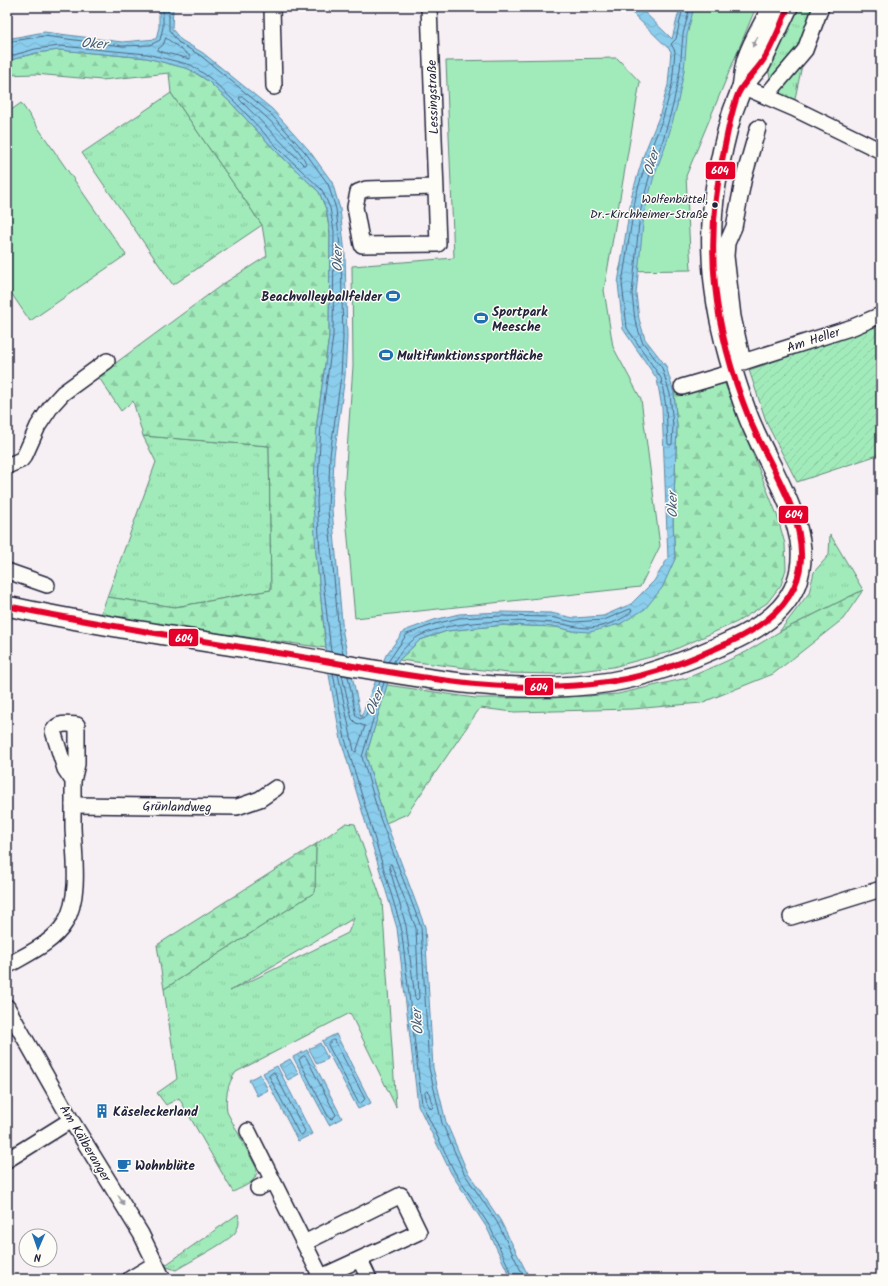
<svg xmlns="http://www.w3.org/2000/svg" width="888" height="1286" viewBox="0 0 888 1286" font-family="Kalam,sans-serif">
  <defs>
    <pattern id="grass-tufts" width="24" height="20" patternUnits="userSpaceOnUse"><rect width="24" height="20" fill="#a1ebba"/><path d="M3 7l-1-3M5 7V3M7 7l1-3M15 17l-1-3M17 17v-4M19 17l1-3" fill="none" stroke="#8ac9a1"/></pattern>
    <pattern id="forest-firs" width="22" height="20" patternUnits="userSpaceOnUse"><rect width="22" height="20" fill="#a1ebba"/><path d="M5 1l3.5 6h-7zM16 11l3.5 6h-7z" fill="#8ac9a1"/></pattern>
    <pattern id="garden-furrows" width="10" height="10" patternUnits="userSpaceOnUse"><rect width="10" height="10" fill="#a1ebba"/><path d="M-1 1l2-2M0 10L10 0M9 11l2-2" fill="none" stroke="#8ac9a1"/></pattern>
    <pattern id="water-waves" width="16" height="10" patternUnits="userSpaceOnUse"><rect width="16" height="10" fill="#8bcdec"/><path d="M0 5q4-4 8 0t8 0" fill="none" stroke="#78b0cb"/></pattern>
  </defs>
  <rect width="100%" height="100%" fill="#f6eff4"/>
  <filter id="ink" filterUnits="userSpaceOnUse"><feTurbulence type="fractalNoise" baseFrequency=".025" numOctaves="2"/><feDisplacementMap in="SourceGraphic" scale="8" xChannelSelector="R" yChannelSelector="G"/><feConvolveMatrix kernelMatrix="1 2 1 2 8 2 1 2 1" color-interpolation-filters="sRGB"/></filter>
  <g filter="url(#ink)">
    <g fill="url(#grass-tufts)" stroke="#62867a" fill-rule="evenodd">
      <polygon points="796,7 821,7 805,51 793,108 764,95 770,77 767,66"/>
      <polygon points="171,93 262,225 173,285 82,153"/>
      <polygon points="143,436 269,446 271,590 175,607 107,597 156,462"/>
      <polygon points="830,534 863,590 779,632 809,593 814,572 829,555"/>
      <path d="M346,823L355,824L382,901L396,1107L350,1013L236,1072C227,1084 225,1098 227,1112L257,1169C257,1183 244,1186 233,1192L179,1098L166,1105L157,1093L177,1079L164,989L315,892L316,844ZM354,918L348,933L230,991Z"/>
      <path d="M238,1214C240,1221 239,1228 234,1234C224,1244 189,1262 176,1270L164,1266Z"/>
    </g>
    <g fill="url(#forest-firs)" stroke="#62867a">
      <polygon points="59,50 147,58 189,69 208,81 232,104 276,151 319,192 326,209 330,235 329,336 317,422 316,553 326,648 100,617 107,597 175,607 271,590 269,446 143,436 133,401 121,411 98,376 223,284 267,256 262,225 171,93 169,73 102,80 35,74 7,75 7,61 36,53"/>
      <polygon points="723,379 777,515 785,544 786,569 781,585 767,603 737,622 669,652 613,667 554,674 508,673 399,660 420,640 447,631 504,625 556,627 573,631 620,624 675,559 673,522 677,426 674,393"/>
      <polygon points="863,590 843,619 773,674 701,703 633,709 514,712 480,708 407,814 386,823 366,756 387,685 475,698 551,698 618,694 687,678 718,665 746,652 779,632"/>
      <polygon points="316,844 315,892 164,989 157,945"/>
    </g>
    <g fill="#a1ebba" stroke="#62867a">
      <polygon points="685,7 756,7 686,176 691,270 619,271 672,86"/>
      <polygon points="617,58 640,82 604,290 613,347 641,399 660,546 640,587 355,618 344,493 353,366 352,266 454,258 446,61"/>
      <polygon points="21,103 126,255 30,321 7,287 7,113"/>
    </g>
    <polygon fill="url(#garden-furrows)" stroke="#62867a" points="881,325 881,454 797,482 767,424 749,370"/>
    <g fill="url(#water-waves)" stroke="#6189a5">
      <polygon points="159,7 173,7 172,29 181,40 203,53 272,109 308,149 332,182 340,209 345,254 347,338 345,376 334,456 332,510 343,634 361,717 386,655 404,631 434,620 459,614 502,612 551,613 574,618 603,616 631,604 654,581 668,558 662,408 657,379 623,329 618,283 632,194 644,154 659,117 668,85 671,51 626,7 639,7 672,39 680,7 694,7 687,35 684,71 677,106 667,141 654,176 644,214 636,294 639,319 645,339 666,366 674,393 677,426 673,522 675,559 662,588 645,609 620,624 590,632 573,631 556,627 504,625 447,631 420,640 399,660 387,685 366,756 384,817 425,927 433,1068 446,1122 467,1171 500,1220 530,1279 511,1279 487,1228 451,1173 418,1105 397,928 341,740 329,675 316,553 313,502 317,422 329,336 330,232 326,209 319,192 276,151 232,104 208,81 189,69 147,58 59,50 36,53 7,61 7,39 44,32 122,42 156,39 159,27"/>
      <polygon points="336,1034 371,1103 358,1109 322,1041"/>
      <polygon points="320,1043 328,1059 317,1064 309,1049"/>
      <polygon points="307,1050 342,1118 329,1125 293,1057"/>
      <polygon points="290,1059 299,1074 288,1080 279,1065"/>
      <polygon points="277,1066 312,1134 298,1141 263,1073"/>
      <polygon points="260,1074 268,1090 257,1096 249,1080"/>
    </g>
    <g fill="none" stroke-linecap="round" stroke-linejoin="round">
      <g stroke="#4c6682" stroke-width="1">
        <polyline points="169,7 169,30 178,42 201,56 269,112 305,152 328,184 336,209 341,255 343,338 341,376 330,455 328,510 339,634 343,654"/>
        <polyline points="683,7 676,39 671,44 675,51 672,85 663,118 648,156 636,195 622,283 627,328 661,378 666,407 668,444 670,445 672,444 673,426 670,394 662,368 642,341 635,320 632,294 640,213 650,174 663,140 673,105 680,70 683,34 690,7"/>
        <polygon points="166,38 190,56 190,59 158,51 158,49 163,45"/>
        <polyline points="7,42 44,36 122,46 150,45 160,40 163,27 163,7"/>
        <polyline points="7,57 35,49 60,46 147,54 191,65 210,78 235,102 279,149 322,190 330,208 334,231 333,336 321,423 317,502 320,553 331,652"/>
        <path d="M240,97H243C255,106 306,152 306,165H304L240,100Z"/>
        <path d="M388,662L407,634L435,624L459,618L502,616L550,617L574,622L604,620L630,609L632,610C627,620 599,628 588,628C577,628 566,624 555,623C516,620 454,619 419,636C410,641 398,654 393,663"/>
        <polyline points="333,673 345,739 401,927 422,1104 454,1171 490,1227 514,1279"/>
        <polyline points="338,674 354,751 356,752 365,726 356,723 352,719 342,675"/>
        <polyline points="348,676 356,716 360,719 365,717 380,682"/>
        <polyline points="384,682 362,757 380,818 421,927 429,1068 442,1123 464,1173 497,1222 525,1279"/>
        <polygon points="391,864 416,928 419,998 417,1000 415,998 406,926 389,866"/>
        <polygon points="333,1040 335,1041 365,1099 361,1103 358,1102 328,1045"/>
        <polygon points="304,1056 306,1057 336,1115 332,1119 329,1118 299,1060"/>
        <polygon points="274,1072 305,1131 302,1135 299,1134 269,1076"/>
        <polygon points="427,1091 429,1093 433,1107 431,1109 427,1103 425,1093"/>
      </g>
      <defs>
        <g id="minor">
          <polyline points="272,7 274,87"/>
          <polyline points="429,7 438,244 362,245 355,207 358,192 366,189 435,187"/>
          <polyline points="742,86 793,108 881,151"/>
          <polyline points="766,96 805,50 821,7"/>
          <polyline points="758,128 744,177 734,227 727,243 726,256 733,317 743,362 853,327 881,315"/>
          <polyline points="682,387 733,372"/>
          <polyline points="7,466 21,460 25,455 38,426 52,405 63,393 107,361"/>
          <polyline points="7,571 47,585"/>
          <polyline points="73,805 237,807 260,799 276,788"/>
          <polyline points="791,917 881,889"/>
          <path d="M7,966C27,954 53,943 65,923C81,896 74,856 73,827C73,811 73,796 73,781L65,769L53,731C58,722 68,724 77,725V764L73,781"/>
          <polyline points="7,1007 71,1120 141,1234 163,1279"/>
          <polyline points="248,1131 321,1277 316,1279"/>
          <polyline points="7,1160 71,1120"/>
          <polyline points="258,1188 272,1181"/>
          <polyline points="304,1243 401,1195 419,1232 321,1277"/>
          <polyline points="360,1260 369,1279"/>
          <polyline points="130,1279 155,1264"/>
        </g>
        <g id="major">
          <polyline points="743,85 761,64 788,7"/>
          <path d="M7,606C99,626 191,639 283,654C391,672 502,699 611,682C651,675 690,660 727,643C768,625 804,600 801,549C798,508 763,455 748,416C720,341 703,265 716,184C720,161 725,137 732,114C735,105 739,96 742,87C744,78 744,68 747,59C753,41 764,24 772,7"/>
        </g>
      </defs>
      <use href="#minor" stroke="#22223b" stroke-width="18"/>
      <use href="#major" stroke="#22223b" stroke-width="22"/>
      <use href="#minor" stroke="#fdfcf7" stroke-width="15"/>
      <use href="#major" stroke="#fdfcf7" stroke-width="19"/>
      <defs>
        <path id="bus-1" d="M7,606C99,625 192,639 284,654C393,672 503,699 614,681C654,675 693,659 730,642C765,626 799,601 801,559C803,509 767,463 749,418C713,328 703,246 724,150C728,131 731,112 738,94C744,81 756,72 764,59C774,43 781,25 788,7"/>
      </defs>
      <use href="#bus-1" stroke="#fdfcf7" stroke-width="9"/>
      <use href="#bus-1" stroke="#e4002b" stroke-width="6"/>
    </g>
    <defs><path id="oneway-solid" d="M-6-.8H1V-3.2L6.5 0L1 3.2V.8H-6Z"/></defs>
    <g fill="#9a9aa2">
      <use href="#oneway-solid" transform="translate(755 42) rotate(117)"/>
      <use href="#oneway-solid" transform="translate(121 1200) rotate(59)"/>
    </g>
  </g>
  <defs>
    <symbol id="stadium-bare" viewBox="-9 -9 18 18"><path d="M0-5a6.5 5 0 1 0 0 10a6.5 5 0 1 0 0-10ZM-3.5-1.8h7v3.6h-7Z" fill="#1f6fb2" stroke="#fdfcf7" stroke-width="2.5" paint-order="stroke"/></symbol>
    <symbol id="building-bare" viewBox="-9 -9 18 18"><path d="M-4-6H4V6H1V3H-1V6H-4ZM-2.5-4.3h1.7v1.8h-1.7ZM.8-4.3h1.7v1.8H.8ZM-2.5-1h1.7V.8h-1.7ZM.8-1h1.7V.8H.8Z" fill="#1f6fb2" stroke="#fdfcf7" stroke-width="2.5" paint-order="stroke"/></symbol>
    <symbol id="cafe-bare" viewBox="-9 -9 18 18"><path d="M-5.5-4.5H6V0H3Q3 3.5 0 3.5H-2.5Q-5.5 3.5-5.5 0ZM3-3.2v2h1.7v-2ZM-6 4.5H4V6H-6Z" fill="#1f6fb2" stroke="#fdfcf7" stroke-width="2.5" paint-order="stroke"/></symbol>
  </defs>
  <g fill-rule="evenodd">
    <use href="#stadium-bare" x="383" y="286" width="20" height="20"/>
    <use href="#stadium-bare" x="471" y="308" width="20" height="20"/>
    <use href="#stadium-bare" x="376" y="345" width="20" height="20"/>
    <use href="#building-bare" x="92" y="1101" width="20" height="20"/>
    <use href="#cafe-bare" x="114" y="1155" width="20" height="20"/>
  </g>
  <circle fill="#22223b" stroke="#fdfcf7" stroke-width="1.5" cx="715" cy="205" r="3.5"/>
  <g text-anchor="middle" stroke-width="3" stroke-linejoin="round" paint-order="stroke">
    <g font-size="12" fill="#22223b" stroke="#fdfcf7" text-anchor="end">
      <text x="708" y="203">Wolfenbüttel,<tspan x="708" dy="15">Dr.-Kirchheimer-Straße</tspan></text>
    </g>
    <g font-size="13" fill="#22223b" stroke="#fdfcf7">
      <text transform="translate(432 97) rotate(-92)" y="5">Lessingstraße</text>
      <text transform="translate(813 339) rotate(-18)" y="5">Am Heller</text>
      <text transform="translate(177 806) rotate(1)" y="5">Grünlandweg</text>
      <text transform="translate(86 1143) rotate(59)" y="5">Am Kälberanger</text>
    </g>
    <g font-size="13" font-weight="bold" fill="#22223b" stroke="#fdfcf7" text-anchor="start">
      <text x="382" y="301" text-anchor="end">Beachvolleyballfelder</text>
      <text x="492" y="316">Sportpark<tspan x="492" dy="15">Meesche</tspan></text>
      <text x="397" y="360">Multifunktionssportfläche</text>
      <text x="113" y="1116">Käseleckerland</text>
      <text x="135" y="1170">Wohnblüte</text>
    </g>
    <g font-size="14" font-style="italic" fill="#475e79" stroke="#fdfcf7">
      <text transform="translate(94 43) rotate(3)" y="5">Oker</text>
      <text transform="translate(651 162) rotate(-74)" y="5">Oker</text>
      <text transform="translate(337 259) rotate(-90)" y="5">Oker</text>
      <text transform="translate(672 505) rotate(-91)" y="5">Oker</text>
      <text transform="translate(374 702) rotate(-66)" y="5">Oker</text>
      <text transform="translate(417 1022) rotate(-95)" y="5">Oker</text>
    </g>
  </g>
  <g stroke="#fdfcf7" stroke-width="1.5">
    <rect x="705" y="161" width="31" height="19" rx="4" fill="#e4002b"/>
    <rect x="778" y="505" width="31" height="19" rx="4" fill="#e4002b"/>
    <rect x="168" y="628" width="31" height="19" rx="4" fill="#e4002b"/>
    <rect x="524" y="677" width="30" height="19" rx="4" fill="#e4002b"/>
  </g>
  <g font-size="11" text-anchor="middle" font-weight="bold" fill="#fff">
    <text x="720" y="174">604</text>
    <text x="794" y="518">604</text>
    <text x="184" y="642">604</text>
    <text x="539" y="691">604</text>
  </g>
  <rect width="888" height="1286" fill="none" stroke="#fdfcf7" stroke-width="24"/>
  <rect x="12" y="12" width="864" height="1262" fill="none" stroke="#22223b" stroke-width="1.5" filter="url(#ink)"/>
  <g transform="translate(38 1248) rotate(182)"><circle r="19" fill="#fdfcf7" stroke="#a5a5ac"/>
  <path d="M0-3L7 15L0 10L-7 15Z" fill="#1f6fb2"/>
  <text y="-6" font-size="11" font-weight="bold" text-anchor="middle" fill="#22223b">N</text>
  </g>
</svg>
